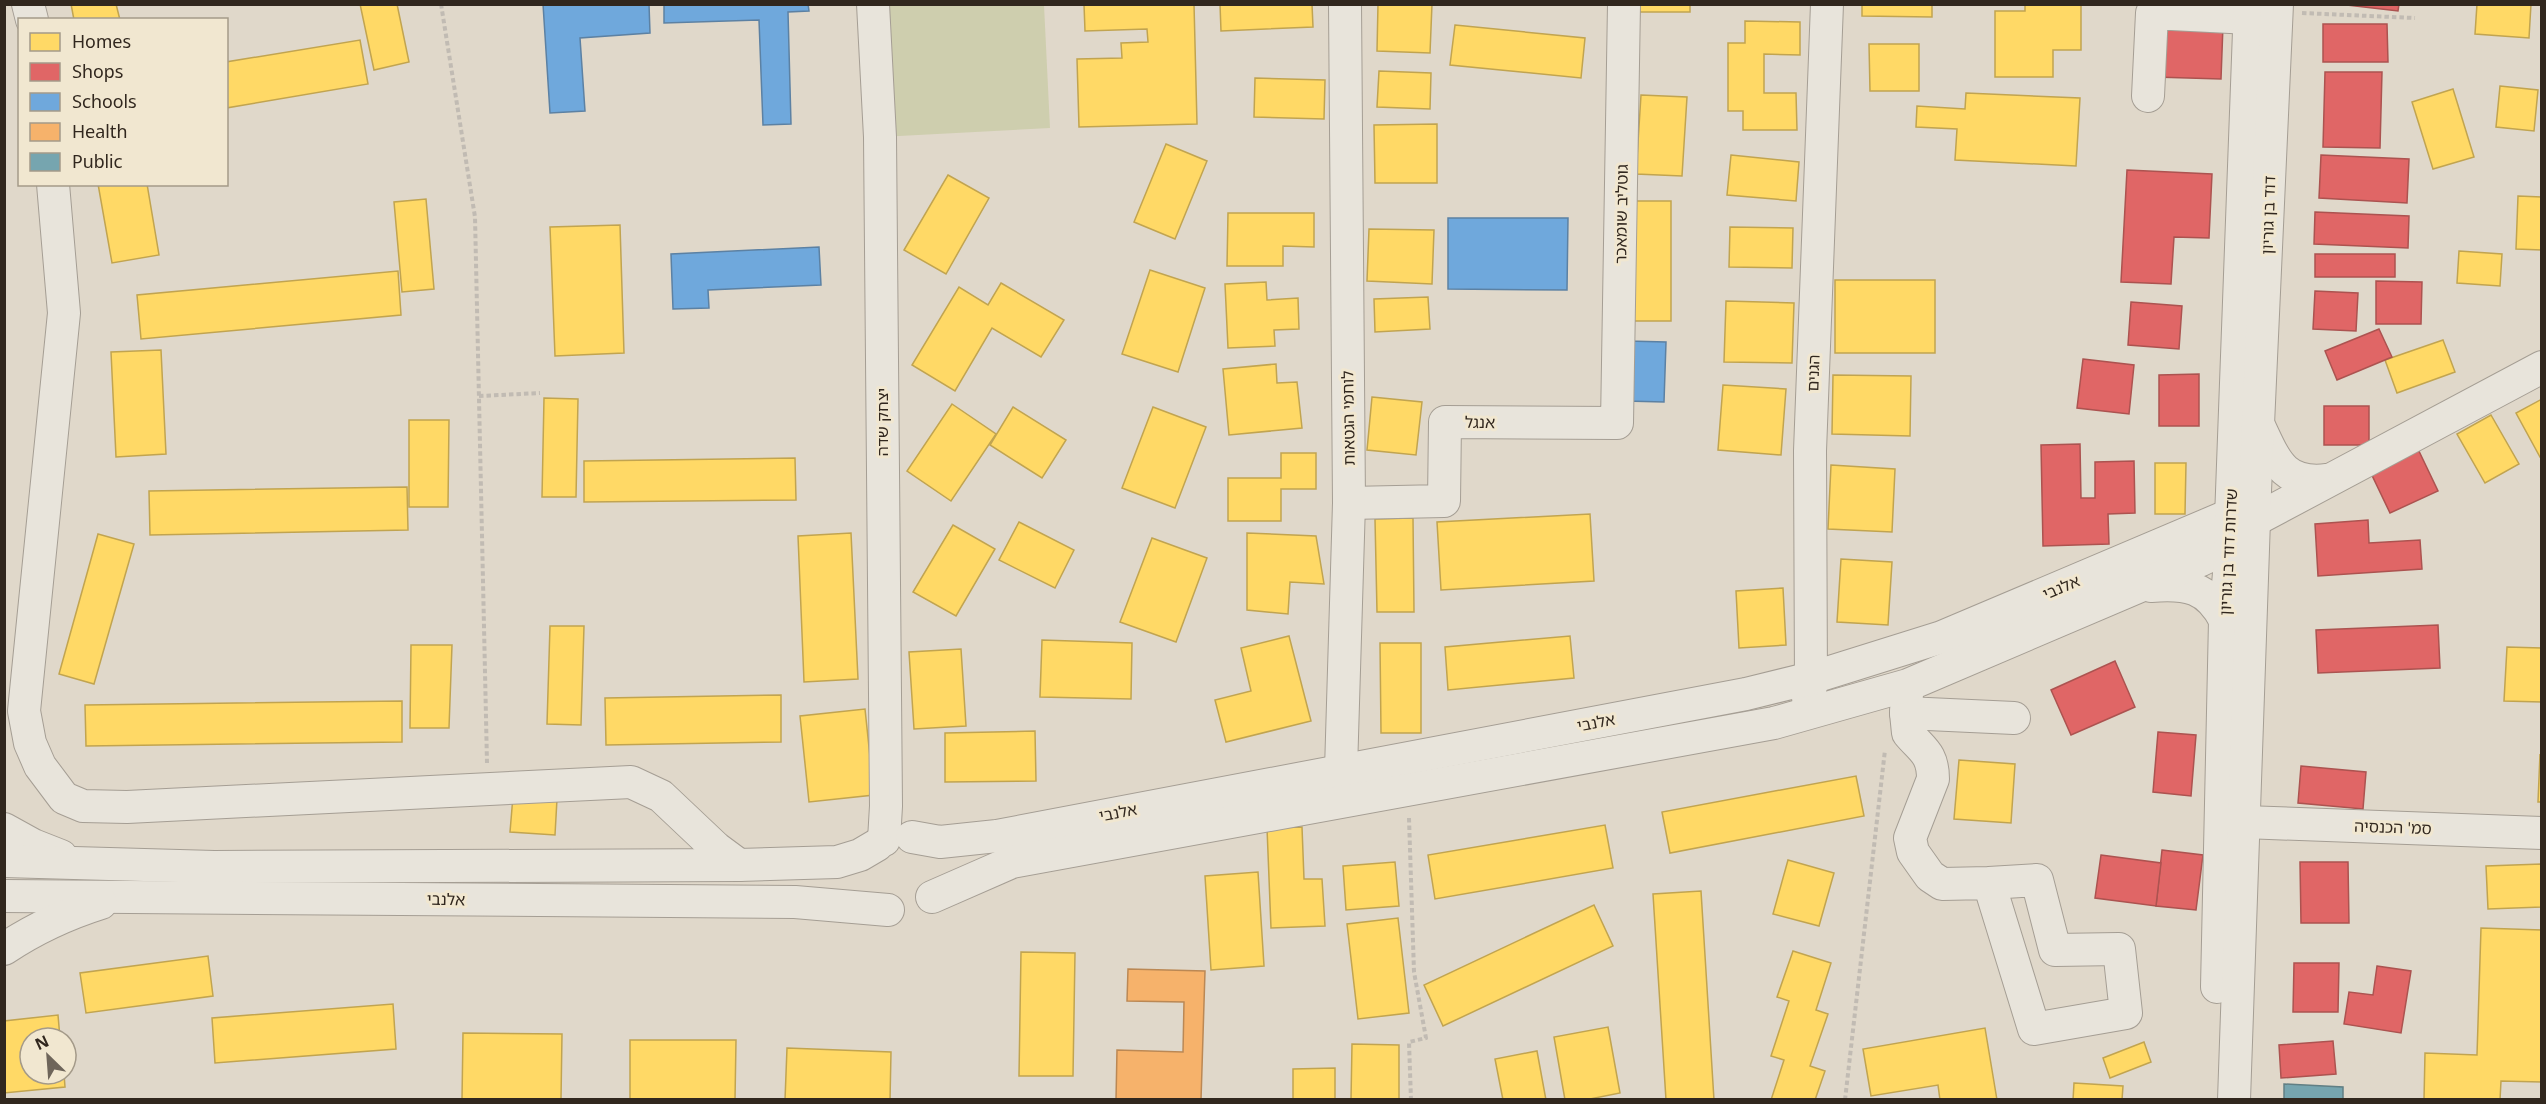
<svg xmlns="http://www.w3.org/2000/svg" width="2546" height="1104" viewBox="0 0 2546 1104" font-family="Georgia,'Noto Sans Hebrew',serif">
  <rect width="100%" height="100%" fill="#e0d8ca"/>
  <polygon fill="#ceceae" points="873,5 1044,5 1050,128 880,137"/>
  <g fill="#ffd966" stroke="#c1a450" stroke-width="1.5">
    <polygon points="71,4 116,4 120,20 74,20"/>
    <polygon points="360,4 397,4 409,62 374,70"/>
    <polygon points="1084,4 1194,4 1197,124 1079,127 1077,59 1122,58 1121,43 1148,42 1147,29 1085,31"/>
    <polygon points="1220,4 1312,4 1313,27 1221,31"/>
    <polygon points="1378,4 1432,4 1430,53 1377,51"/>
    <rect x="1636" y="4" width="54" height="8"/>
    <polygon points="1862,4 1932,4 1932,17 1862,16"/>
    <polygon points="2025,4 2081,4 2081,50 2053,50 2053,77 1995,77 1995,11 2025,11"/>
    <polygon points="2477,4 2531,4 2529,38 2475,34"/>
    <polygon points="1745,21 1800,22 1800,55 1764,54 1764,93 1796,93 1797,130 1743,130 1743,111 1728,111 1728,43 1745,43"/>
    <polygon points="1455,25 1585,38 1581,78 1450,65"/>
    <polygon points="360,40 368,84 226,108 226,62"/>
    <polygon points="1869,44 1919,44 1919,91 1870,91"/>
    <polygon points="1379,71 1431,73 1430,109 1377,107"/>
    <polygon points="1255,78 1325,80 1324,119 1254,117"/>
    <polygon points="2500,86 2538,90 2534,131 2496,127"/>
    <polygon points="2453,89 2474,157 2433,169 2412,102"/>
    <polygon points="1966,93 2080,98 2076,166 1955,160 1957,129 1916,127 1917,106 1965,109"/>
    <polygon points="1641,95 1687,97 1682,176 1636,174"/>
    <polygon points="1437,124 1437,183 1375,183 1374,125"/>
    <polygon points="1166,144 1207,161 1175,239 1134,222"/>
    <polygon points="1731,155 1799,162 1796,201 1727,195"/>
    <polygon points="948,175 989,198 946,274 904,250"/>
    <polygon points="98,184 147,184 159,255 112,263"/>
    <polygon points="2518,196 2542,197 2542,250 2516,249"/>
    <polygon points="426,199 434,289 402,292 394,202"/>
    <polygon points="1629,201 1671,201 1671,321 1630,321"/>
    <polygon points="1228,213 1314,213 1314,247 1283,246 1283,266 1227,266"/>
    <polygon points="620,225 624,353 555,356 550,227"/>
    <polygon points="1730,227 1793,228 1792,268 1729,267"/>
    <polygon points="1369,229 1434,230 1432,284 1367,281"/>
    <polygon points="2459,251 2502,254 2500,286 2457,283"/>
    <polygon points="1150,270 1205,288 1178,372 1122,354"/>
    <polygon points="398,271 401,315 141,339 137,295"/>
    <rect x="1835" y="280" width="100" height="73"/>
    <polygon points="1266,282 1267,300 1298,298 1299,329 1274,330 1275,346 1228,348 1225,284"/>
    <polygon points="1001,283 1064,320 1041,357 992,328 955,391 912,365 959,287 988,305"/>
    <polygon points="1428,297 1430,329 1375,332 1374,299"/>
    <polygon points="1726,301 1794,303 1792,363 1724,362"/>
    <polygon points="2443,340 2455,372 2397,393 2385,360"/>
    <polygon points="161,350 166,454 116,457 111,352"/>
    <polygon points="1276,364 1277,383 1297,382 1302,428 1229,435 1223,369"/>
    <polygon points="1833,375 1911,376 1910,436 1832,434"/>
    <polygon points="1723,385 1786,389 1781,455 1718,450"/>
    <polygon points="1372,397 1422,402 1416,455 1367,450"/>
    <polygon points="544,398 578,399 576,497 542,497"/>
    <polygon points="2542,399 2542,456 2540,457 2516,413"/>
    <polygon points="952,404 996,434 951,501 907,471"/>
    <polygon points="1013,407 1066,440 1042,478 990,445"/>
    <polygon points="1153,407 1206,427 1175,508 1122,488"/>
    <polygon points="2491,415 2519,464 2485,483 2457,434"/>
    <polygon points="409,420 449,420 448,507 409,507"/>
    <polygon points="1281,453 1316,453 1316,489 1281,489 1281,521 1228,521 1228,478 1281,478"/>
    <polygon points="795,458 796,500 584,502 584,461"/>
    <polygon points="2155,463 2186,463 2185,514 2155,514"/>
    <polygon points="1831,465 1895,469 1892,532 1828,529"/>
    <polygon points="407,487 408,530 150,535 149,491"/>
    <polygon points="1590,514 1594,581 1441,590 1437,522"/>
    <polygon points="1413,518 1414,612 1377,612 1375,519"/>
    <polygon points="1019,522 1074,550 1055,588 999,560"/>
    <polygon points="953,525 995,549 956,616 913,592"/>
    <polygon points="851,533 858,679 804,682 798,536"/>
    <polygon points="1247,533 1316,536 1324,584 1290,582 1288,614 1247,610"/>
    <polygon points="98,534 134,544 94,684 59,674"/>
    <polygon points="1152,538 1207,558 1176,642 1120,622"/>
    <polygon points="1841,559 1892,562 1888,625 1837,622"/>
    <polygon points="1783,588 1786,645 1739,648 1736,591"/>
    <polygon points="550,626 584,626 581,725 547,724"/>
    <polygon points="1289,636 1311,721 1226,742 1215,700 1251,691 1241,648"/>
    <polygon points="1570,636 1574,678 1448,690 1445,647"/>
    <polygon points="1042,640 1132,643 1131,699 1040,697"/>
    <polygon points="1380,643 1421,643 1421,733 1381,733"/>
    <polygon points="411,645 452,645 449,728 410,728"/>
    <polygon points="2507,647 2542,648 2542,702 2504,701"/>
    <polygon points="961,649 966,726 914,729 909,652"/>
    <polygon points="781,695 781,742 606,745 605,698"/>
    <polygon points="402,701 402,742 86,746 85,705"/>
    <polygon points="865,709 874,795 809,802 800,716"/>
    <polygon points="1035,731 1036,781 945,782 945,733"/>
    <polygon points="2540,754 2542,802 2538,802"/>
    <polygon points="1959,760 2015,764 2011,823 1954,819"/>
    <polygon points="1856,776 1864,816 1670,853 1662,812"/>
    <polygon points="513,796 557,799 555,835 510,832"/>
    <polygon points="1605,825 1613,868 1435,899 1428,855"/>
    <polygon points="1302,827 1304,879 1322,879 1325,926 1271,928 1267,828"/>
    <polygon points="1788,860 1834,873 1819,926 1773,914"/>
    <polygon points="1395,862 1399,906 1346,910 1343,866"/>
    <polygon points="2542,864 2542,907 2488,909 2486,866"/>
    <polygon points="1258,872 1264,966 1211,970 1205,876"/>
    <polygon points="1701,891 1714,1100 1666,1100 1653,894"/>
    <polygon points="1594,905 1613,946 1443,1026 1424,985"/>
    <polygon points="1398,918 1409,1013 1358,1019 1347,924"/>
    <polygon points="2481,928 2542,930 2542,1082 2501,1081 2500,1100 2424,1100 2425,1053 2477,1055"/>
    <polygon points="1793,951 1831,963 1816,1010 1828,1014 1810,1066 1825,1071 1815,1100 1771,1100 1784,1060 1771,1056 1789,1001 1777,997"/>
    <polygon points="1021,952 1075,953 1073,1076 1019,1076"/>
    <polygon points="208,956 213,996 86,1013 80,973"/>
    <polygon points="393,1004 396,1049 215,1063 212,1018"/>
    <polygon points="58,1015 60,1038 30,1038 30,1074 64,1074 65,1087 4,1093 4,1021"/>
    <polygon points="1608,1027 1620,1093 1585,1100 1565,1100 1554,1037"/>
    <polygon points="1985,1028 1997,1100 1940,1100 1938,1085 1871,1096 1863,1049"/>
    <polygon points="463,1033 562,1034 561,1100 462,1100"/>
    <polygon points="630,1040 736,1040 735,1100 630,1100"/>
    <polygon points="2144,1042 2151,1062 2110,1078 2103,1058"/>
    <polygon points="1352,1044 1399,1045 1399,1100 1351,1100"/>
    <polygon points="787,1048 891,1052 890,1100 785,1100"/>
    <polygon points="1537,1051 1546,1100 1503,1100 1495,1059"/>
    <polygon points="1335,1068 1335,1100 1293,1100 1293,1069"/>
    <polygon points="2074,1083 2123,1086 2122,1100 2073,1100"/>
  </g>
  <g fill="#e06666" stroke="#ac5350" stroke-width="1.5">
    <polygon points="2338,4 2399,4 2398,11"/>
    <polygon points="2157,23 2223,25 2221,79 2155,77"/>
    <polygon points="2323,24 2387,24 2388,62 2323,62"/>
    <polygon points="2325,72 2382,72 2380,148 2323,147"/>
    <polygon points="2321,155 2409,159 2407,203 2319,198"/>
    <polygon points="2127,170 2212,174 2209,238 2174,237 2171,284 2121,282"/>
    <polygon points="2315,212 2409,216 2408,248 2314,244"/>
    <rect x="2315" y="254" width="80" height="23"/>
    <polygon points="2376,281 2422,282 2421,324 2376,324"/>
    <polygon points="2315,291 2358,293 2356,331 2313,329"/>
    <polygon points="2131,302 2182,306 2179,349 2128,345"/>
    <polygon points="2379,329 2392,357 2337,380 2325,351"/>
    <polygon points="2083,359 2134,365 2129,414 2077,408"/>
    <polygon points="2199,374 2199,426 2159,426 2159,375"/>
    <rect x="2324" y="406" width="45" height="39"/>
    <polygon points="2080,444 2081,498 2095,498 2095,462 2134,461 2135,513 2108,514 2109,544 2043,546 2041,445"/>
    <polygon points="2417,447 2438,491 2390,513 2369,469"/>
    <polygon points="2368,520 2369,543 2420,540 2422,569 2318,576 2315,524"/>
    <polygon points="2438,625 2440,668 2318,673 2316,630"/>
    <polygon points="2115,661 2135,707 2071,735 2051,690"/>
    <polygon points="2158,732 2196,735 2191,796 2153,792"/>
    <polygon points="2301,766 2366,772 2363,809 2298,803"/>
    <polygon points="2162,850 2203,855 2196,910 2156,906"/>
    <polygon points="2101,855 2161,863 2156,906 2095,898"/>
    <polygon points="2300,862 2348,862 2349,923 2301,923"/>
    <polygon points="2294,963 2339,963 2338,1012 2293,1012"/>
    <polygon points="2377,966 2411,971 2401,1033 2344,1024 2349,992 2373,995"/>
    <polygon points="2333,1041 2336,1074 2281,1078 2279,1045"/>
  </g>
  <g fill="#6fa8dc" stroke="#5c81a3" stroke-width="1.5">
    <polygon points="543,4 649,4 650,33 580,38 585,111 550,113"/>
    <polygon points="664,4 808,4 809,11 788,12 791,124 763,125 759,20 664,23"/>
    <polygon points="1448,218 1568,218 1567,290 1448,289"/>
    <polygon points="819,247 821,285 708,290 709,308 673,309 671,254"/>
    <polygon points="1627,341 1666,342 1664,402 1625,401"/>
  </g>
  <polygon fill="#f6b26b" stroke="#bb8854" stroke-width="1.5" points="1128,969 1205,971 1201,1100 1116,1100 1117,1050 1183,1052 1184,1002 1127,1001"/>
  <polygon fill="#76a5af" stroke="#617f84" stroke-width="1.5" points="2284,1084 2343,1087 2343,1100 2284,1100"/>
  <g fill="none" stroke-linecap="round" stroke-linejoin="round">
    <defs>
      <g id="minor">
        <polyline points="28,4 32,20"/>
        <polyline points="873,4 880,137 886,806 884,840"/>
        <polyline points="2148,96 2152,13 2250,18"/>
        <polyline points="53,184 64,313 24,711 30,743 40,766 64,798 83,806 127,807 631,782 661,796 716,848 739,865"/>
        <path d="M2260,428C2276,462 2284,485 2327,480"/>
        <polyline points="1349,503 1444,501 1445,422 1617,423 1624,4"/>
        <path d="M2151,586C2187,583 2208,587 2225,620"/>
        <polyline points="1907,693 1906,713 2014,718"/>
        <polyline points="1808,698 1811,686 1810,451 1827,4"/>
        <path d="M1906,713L1908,733C1922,750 1933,753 1933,779L1910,838L1913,852L1930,876L1942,884L1989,883L2034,1029L2126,1013L2119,949L2055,950L2037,880L1989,883"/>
        <polyline points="1331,785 1338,777 1341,770 1349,503 1345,4"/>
        <polyline points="2244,822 2542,833"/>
        <polyline points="4,829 33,845 61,856"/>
        <polyline points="912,837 940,842 997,836 1746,694 1811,678 1942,637 2230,515 2255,520"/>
        <polyline points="4,861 214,867 739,865 837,862 860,855 877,845"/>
        <polyline points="4,896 795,902 888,910"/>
        <polyline points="932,897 1012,862 1774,723 1908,685 2201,560 2230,546 2255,520 2542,367"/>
        <path d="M4,949C34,929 66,914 101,903"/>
        <polyline points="2217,987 2225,620 2229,573 2250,4"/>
        <polyline points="2234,1100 2255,491 2277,4"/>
      </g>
    </defs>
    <use href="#minor" stroke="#a59e94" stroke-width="34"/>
    <g stroke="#c1bbb3" stroke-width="4" stroke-dasharray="4.5 3" stroke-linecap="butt">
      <polyline points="441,4 475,217 487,763"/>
      <polyline points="2302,13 2415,18"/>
      <polyline points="479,396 540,393"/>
      <polyline points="1409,818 1414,972 1426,1038 1409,1042 1411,1100"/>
      <polyline points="1845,1100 1885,750"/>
    </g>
    <use href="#minor" stroke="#e8e4db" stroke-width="32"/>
  </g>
  <g text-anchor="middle" stroke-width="6" stroke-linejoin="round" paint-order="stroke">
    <g font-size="16" fill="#31271e" stroke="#f1e7d0">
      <text transform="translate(1621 214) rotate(-89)" y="6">גוטליב שומאכר</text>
      <text transform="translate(2268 215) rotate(-88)" y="6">דוד בן גוריון</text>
      <text transform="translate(1813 373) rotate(-88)" y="6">הגנים</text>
      <text transform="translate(1348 418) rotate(-91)" y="6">לוחמי הגטאות</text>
      <text transform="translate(882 422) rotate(-90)" y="6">יצחק שדה</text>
      <text transform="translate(1480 422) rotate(1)" y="6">אנגל</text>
      <text transform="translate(2228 552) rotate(-87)" y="6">שדרות דוד בן גוריון</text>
      <text transform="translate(2061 587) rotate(-23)" y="6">אלנבי</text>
      <text transform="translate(1596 722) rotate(-11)" y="6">אלנבי</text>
      <text transform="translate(1118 812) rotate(-11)" y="6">אלנבי</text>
      <text transform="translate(2393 827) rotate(2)" y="6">סמ' הכנסיה</text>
      <text transform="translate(446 899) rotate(1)" y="6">אלנבי</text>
    </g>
  </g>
  <rect width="2546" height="1104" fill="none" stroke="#31271e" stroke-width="12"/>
  <rect x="18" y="18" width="210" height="168" fill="#f1e7d0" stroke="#a49a89" stroke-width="1.5"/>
  <rect x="30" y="33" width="30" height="18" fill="#ffd966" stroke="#a49a89" stroke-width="1.5"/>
  <text x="72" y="48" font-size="18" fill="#31271e">Homes</text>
  <rect x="30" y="63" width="30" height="18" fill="#e06666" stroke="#a49a89" stroke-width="1.5"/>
  <text x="72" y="78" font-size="18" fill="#31271e">Shops</text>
  <rect x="30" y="93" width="30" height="18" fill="#6fa8dc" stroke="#a49a89" stroke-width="1.5"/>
  <text x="72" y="108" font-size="18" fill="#31271e">Schools</text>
  <rect x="30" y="123" width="30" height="18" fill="#f6b26b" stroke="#a49a89" stroke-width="1.5"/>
  <text x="72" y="138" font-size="18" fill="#31271e">Health</text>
  <rect x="30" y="153" width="30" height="18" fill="#76a5af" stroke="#a49a89" stroke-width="1.5"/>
  <text x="72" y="168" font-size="18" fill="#31271e">Public</text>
  <g transform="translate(48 1056) rotate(335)"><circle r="28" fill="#f1e7d0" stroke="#a49a89" stroke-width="1.5"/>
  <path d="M0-4.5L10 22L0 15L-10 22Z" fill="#6e655a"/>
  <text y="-9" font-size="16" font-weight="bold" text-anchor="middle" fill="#31271e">N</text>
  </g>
</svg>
